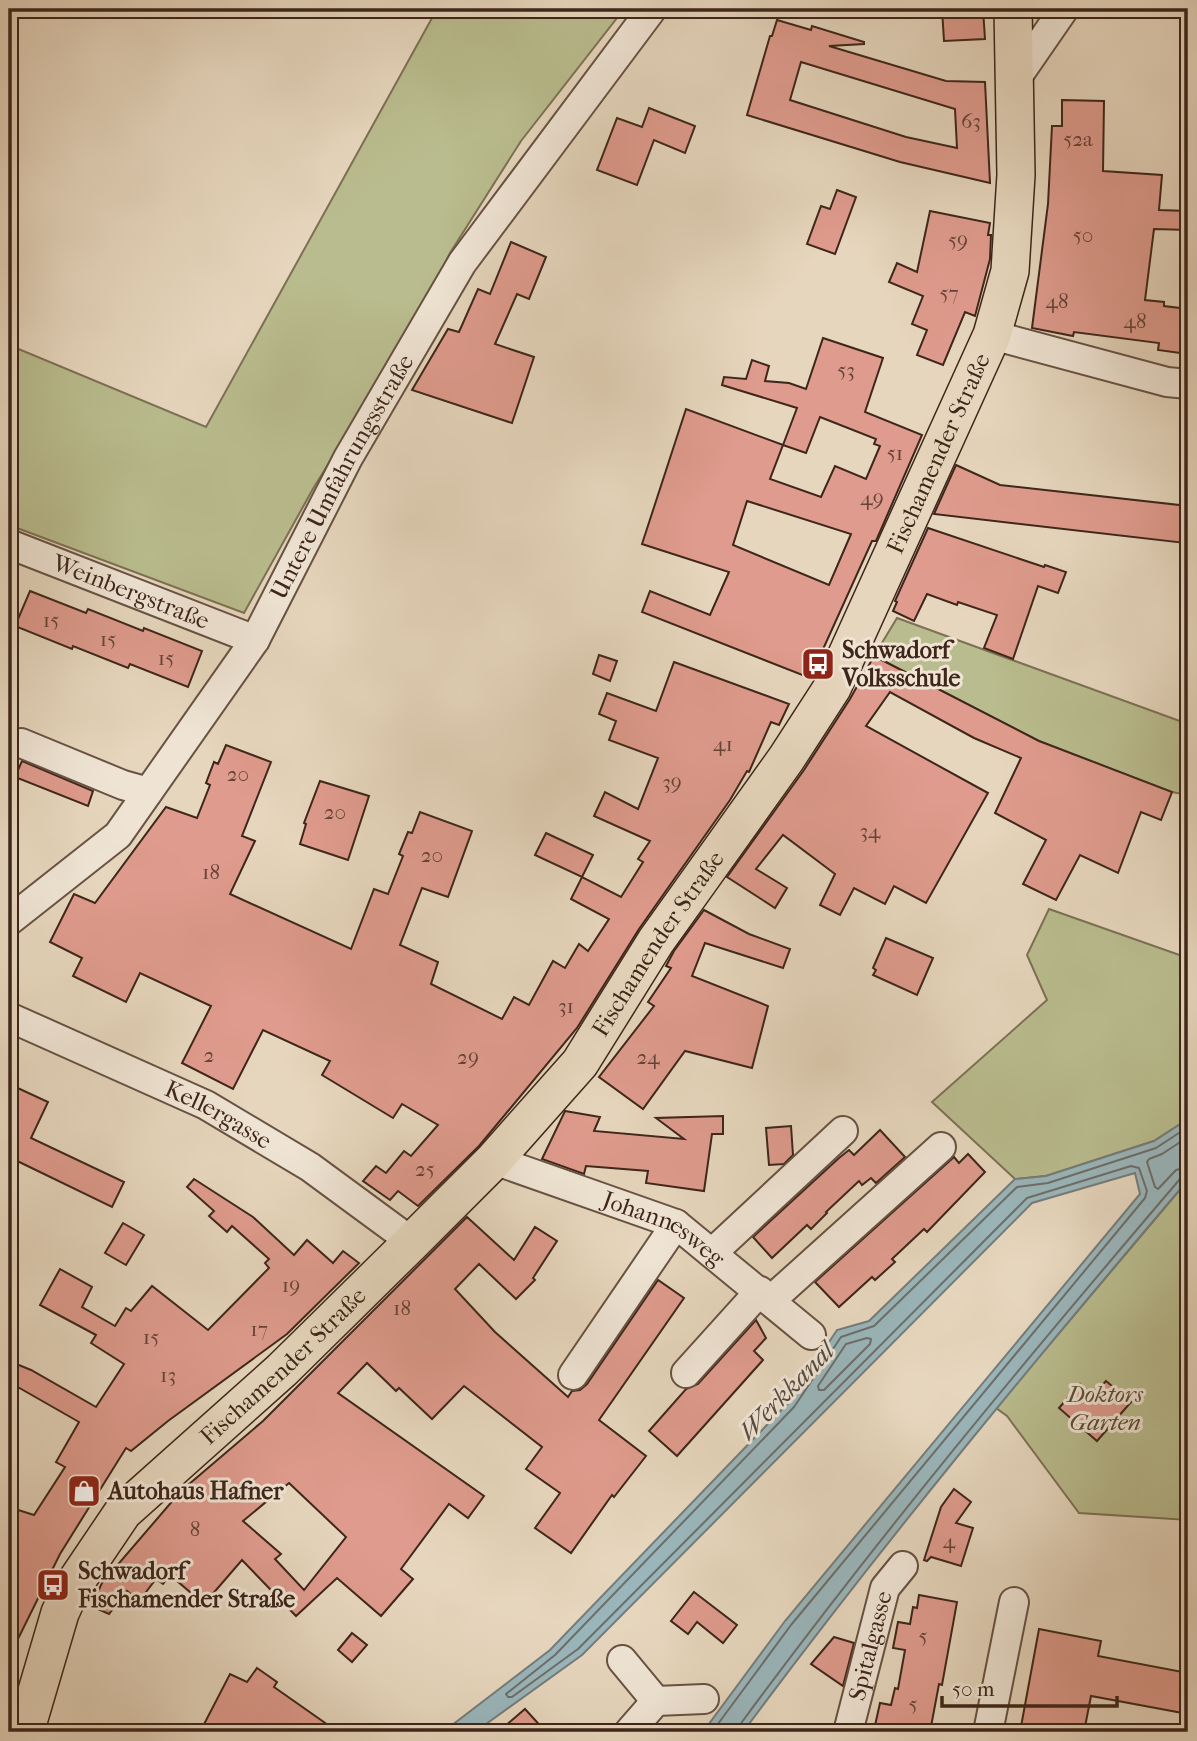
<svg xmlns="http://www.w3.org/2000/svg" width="1197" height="1741" viewBox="0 0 1197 1741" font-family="'IM FELL French Canon',serif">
  <rect width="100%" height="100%" fill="#e6d6bd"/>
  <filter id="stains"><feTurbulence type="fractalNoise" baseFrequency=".00286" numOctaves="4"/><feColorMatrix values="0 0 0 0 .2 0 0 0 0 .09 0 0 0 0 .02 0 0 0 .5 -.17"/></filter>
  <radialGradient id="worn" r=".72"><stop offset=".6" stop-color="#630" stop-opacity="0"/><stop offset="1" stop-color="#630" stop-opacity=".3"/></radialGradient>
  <g fill="#b9bc8e" stroke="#7c7154" stroke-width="2">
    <polygon points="437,9 624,9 521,141 450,253 415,326 314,487 244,613 9,525 9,345 206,427"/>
    <polygon points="897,618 1188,724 1188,795 1172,792 1039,741 874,656"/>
    <polygon points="1049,909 1188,958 1188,1119 1154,1141 1046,1176 1015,1179 932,1102 1047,1000 1027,955"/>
    <polygon points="1188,1180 1188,1520 1079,1513 1007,1416 996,1408"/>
  </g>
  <path fill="#9ab6bb" stroke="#757c7b" stroke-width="2" d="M1188,1119V1180C1035,1360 884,1542 743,1732H703L785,1621L1140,1194L1135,1173L1032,1203L582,1655L475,1732H443L550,1650L789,1402L837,1330L869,1321L1015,1179L1046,1176L1154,1141Z"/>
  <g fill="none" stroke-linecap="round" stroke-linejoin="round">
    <g stroke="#6c6e6a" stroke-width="2">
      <polyline points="1188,1137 1162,1154 1149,1159 1147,1162 1155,1187 1158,1189 1176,1170 1188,1167"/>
      <polygon points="867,1338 871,1339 870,1344 824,1390 819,1390 818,1386 846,1344"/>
      <polyline points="712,1732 791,1625 1145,1198 1147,1191 1139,1168 1131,1166 1027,1198 578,1649 512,1697 508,1697 506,1694 555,1655 794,1407 841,1337 874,1326 1017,1187 1048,1183 1156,1148 1188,1127"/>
      <path d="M738,1732L739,1726C878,1537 1028,1357 1180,1179L1188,1176"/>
    </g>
  </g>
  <g fill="#df9b8d" stroke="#3e261a" stroke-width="2" fill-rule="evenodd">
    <polygon points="942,9 983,9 985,39 944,41"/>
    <path d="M777,20L811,30L812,26L864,42V44L829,46L946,81L985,82L990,183L900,162L747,115L770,36H772ZM801,62L955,109L957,148L906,137L790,100Z"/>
    <polygon points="1062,100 1104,101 1103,171 1162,175 1159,210 1188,211 1188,230 1154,229 1145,300 1164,302 1164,306 1188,309 1188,354 1158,350 1159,343 1074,332 1073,336 1032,328 1048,204 1052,126 1062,126"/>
    <polygon points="649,108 695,126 685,153 654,140 637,185 597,170 617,118 642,127"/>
    <polygon points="837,190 856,197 835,254 807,244 821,206 830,209"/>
    <polygon points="930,211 990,223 988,235 991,235 990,259 975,316 965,312 943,365 917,355 927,330 912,324 923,296 889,282 897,263 917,272"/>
    <polygon points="511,242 546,257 529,299 517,294 495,344 534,357 512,423 412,390 448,329 459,332 478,289 490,294"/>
    <path d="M823,338L883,358L865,412L922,435L876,541H872L810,678L642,612L650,591L710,615L729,572L642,544L686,409L783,445L797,408L722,385L724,377L746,379L752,360L769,366L765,381L789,383L806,389ZM820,417L876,439L874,444L880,446L866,479L835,466L821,497L770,479L783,445L806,453ZM747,501L851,534L829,585L733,545Z"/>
    <polygon points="956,465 1000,485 1188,506 1185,543 934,514"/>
    <polygon points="928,528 1044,567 1045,565 1066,572 1058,593 1038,586 1013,659 984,648 997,615 958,602 957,605 927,594 914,621 893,611 897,602 895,601"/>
    <polygon points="30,591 86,613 88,609 143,631 144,628 202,651 188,687 130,664 128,668 73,646 72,649 15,626"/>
    <polygon points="599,655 617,661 610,681 593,674"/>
    <polygon points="874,656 1039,741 1172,792 1161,820 1141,812 1118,873 1080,855 1056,900 1023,884 1046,840 995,813 1021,758 974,738 890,692 866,726 988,793 926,903 894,886 885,904 854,888 840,915 820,905 835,874 783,835 756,869 787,888 775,908 727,877 804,770 850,699"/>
    <polygon points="674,662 789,704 779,725 771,722 749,772 747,771 730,800 639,929 577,1028 479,1146 418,1206 398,1191 390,1200 363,1181 376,1166 386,1173 404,1151 411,1156 438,1125 402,1104 393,1118 322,1075 330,1061 263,1030 233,1089 182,1063 211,1006 140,973 126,1002 73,976 82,958 50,942 74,894 95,903 166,807 197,818 210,785 206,783 214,762 218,764 226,745 271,762 242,836 255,841 230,894 351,949 374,889 388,894 403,856 399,854 408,832 412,833 420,812 472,831 448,897 422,888 400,945 438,962 431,984 502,1019 514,997 529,1005 553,961 565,968 579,944 588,951 609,919 571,899 582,877 621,897 643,862 638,859 650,841 594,816 605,792 638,809 658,758 609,740 616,721 599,714 607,693 656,711"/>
    <polygon points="22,761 93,791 88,806 15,777"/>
    <polygon points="320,781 369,796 348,860 300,844 306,824 304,823"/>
    <polygon points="546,833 593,855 582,877 535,855"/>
    <polygon points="704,910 749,934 790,949 783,968 705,943 692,976 768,1006 752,1068 685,1051 643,1109 599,1077 654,1006 648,1002 671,968 666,966 674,951"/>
    <polygon points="886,938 933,958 917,995 873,975 876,970 873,968"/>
    <polygon points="9,1084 48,1102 31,1138 124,1182 112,1207 9,1157"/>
    <polygon points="565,1111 600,1117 594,1131 684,1139 656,1118 723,1116 723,1134 712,1134 704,1191 646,1183 648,1171 586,1166 584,1174 542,1159"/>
    <polygon points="791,1126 793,1155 784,1164 769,1165 766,1128"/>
    <polygon points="880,1130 905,1157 876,1183 871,1178 862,1185 859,1181 826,1212 827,1213 811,1229 807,1225 772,1258 753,1237 839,1158 849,1150 854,1155"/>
    <polygon points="968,1154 985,1172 927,1232 924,1229 892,1259 895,1262 875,1280 872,1277 839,1307 815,1282 954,1157 959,1163"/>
    <polygon points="194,1179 253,1217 294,1255 307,1240 333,1263 343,1251 359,1263 287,1334 168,1421 131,1451 126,1448 60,1554 9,1657 9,1507 34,1515 65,1467 56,1462 79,1422 9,1382 9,1361 31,1370 96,1407 124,1364 91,1343 96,1335 40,1305 60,1269 92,1287 82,1307 115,1326 126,1308 131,1311 152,1286 208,1330 269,1268 265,1263 269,1259 232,1226 227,1232 209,1216 214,1211 187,1187"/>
    <path d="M467,1217L514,1260L535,1227L557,1241L533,1278L535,1280L516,1299L479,1264L455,1289L495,1332L568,1397L572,1391L580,1390L587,1384L658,1280L684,1298L599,1420L646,1456L614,1497L612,1495L571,1553L535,1528L560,1493L526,1469L542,1447L464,1386L432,1419L399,1388L396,1391L367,1363L338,1393L484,1496L468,1518L449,1504L401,1569L413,1579L381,1616L337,1578L296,1616L242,1560L204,1604L170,1575L163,1584L156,1579L139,1601L127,1591L109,1614L91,1606L102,1583L181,1491L263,1421ZM289,1483L346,1537L304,1590L275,1559L281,1554L243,1521Z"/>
    <polygon points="123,1223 144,1235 126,1265 105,1253"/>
    <polygon points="756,1320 766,1338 754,1351 763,1360 677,1456 649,1431 686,1389 698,1384"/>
    <polygon points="1106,1381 1131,1402 1097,1441 1059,1408 1080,1384 1093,1396"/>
    <polygon points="954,1489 971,1502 956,1523 973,1528 961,1566 931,1557 927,1561 924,1560 941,1507"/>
    <polygon points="694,1592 737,1625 723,1643 697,1622 688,1634 671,1621"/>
    <polygon points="919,1595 957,1602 942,1685 939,1684 930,1732 874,1730 880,1703 891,1705 895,1688 898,1689 905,1650 893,1648 898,1622 910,1624 913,1607 917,1608"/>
    <polygon points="1039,1629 1101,1641 1098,1656 1188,1673 1188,1714 1091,1696 1084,1732 1020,1732"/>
    <polygon points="352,1633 367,1645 352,1662 338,1650"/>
    <polygon points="834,1637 854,1643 843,1686 811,1664"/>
    <polygon points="257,1668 277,1682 274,1687 338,1732 200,1732 230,1674 247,1682"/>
    <polygon points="525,1709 546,1732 498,1732"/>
  </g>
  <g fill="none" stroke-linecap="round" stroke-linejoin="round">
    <defs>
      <g id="minor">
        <polyline points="1015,80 1064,9"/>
        <polyline points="992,335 1167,382 1188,384"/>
        <path id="s1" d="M9,544L255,640"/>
        <polyline points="21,743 123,785 148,792"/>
        <path id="s2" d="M9,921L118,835L255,640L348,458L462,263L652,9"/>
        <path id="s3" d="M9,1017L206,1105L310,1167L412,1242"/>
        <path id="s4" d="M494,1160L676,1224L811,1335"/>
        <polyline points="712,1253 843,1131"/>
        <polyline points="771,1300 941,1147"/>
        <polyline points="686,1373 760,1291"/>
        <polyline points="573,1375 676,1224"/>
        <polyline points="622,1660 656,1701"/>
        <polyline points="629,1732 656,1701 704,1699"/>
        <path id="s5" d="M848,1732L885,1588L903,1566"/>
        <polyline points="988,1732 1014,1602"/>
      </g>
      <g id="major">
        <path id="s6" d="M25,1732L60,1613L71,1589L123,1512L282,1370L412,1242L494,1160L580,1063L656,941L786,759L832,688L992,335L1010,271L1016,175L1013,9"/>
      </g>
    </defs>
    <use href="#minor" stroke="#685243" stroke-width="32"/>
    <use href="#major" stroke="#3e261a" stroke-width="40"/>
    <use href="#minor" stroke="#efe4d4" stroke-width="28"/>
    <use href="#major" stroke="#e6d6bd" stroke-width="37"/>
  </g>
  <defs>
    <symbol id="bus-square" viewBox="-11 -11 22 22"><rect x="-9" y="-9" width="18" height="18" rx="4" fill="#8f2418" stroke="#efe4d4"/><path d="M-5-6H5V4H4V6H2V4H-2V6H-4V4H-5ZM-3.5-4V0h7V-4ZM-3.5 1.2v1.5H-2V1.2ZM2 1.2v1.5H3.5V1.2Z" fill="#fff"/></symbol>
    <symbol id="shop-square" viewBox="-11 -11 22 22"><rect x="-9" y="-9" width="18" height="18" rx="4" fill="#8f2418" stroke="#efe4d4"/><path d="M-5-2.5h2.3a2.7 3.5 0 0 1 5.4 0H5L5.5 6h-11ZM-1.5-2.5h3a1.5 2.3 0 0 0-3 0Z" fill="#fff"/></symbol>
  </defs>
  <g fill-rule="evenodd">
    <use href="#bus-square" x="799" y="645" width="38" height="38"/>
    <use href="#shop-square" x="65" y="1472" width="38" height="38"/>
    <use href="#bus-square" x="34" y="1566" width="38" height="38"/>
  </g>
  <g text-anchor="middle" stroke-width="6" stroke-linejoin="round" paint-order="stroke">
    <g font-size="21" fill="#664337">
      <text x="971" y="128">63</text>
      <text x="1078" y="146">52a</text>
      <text x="1083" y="242">50</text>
      <text x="958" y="247">59</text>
      <text x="949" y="300">57</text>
      <text x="1057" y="308">48</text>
      <text x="1135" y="328">48</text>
      <text x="846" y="377">53</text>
      <text x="895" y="460">51</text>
      <text x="872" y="505">49</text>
      <text x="51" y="627">15</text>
      <text x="108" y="646">15</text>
      <text x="166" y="665">15</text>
      <text x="723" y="751">41</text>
      <text x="238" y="781">20</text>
      <text x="672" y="789">39</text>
      <text x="335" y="819">20</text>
      <text x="870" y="838">34</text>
      <text x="432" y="862">20</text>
      <text x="211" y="879">18</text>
      <text x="566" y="1013">31</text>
      <text x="209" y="1062">2</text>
      <text x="468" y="1064">29</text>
      <text x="648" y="1064">24</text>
      <text x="425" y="1176">25</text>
      <text x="291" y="1292">19</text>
      <text x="402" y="1315">18</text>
      <text x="259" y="1336">17</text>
      <text x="151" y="1344">15</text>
      <text x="168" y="1382">13</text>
      <text x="195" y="1536">8</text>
      <text x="949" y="1548">4</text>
      <text x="923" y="1643">5</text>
      <text x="913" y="1711">5</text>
    </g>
    <g font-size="24" fill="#3e261a" stroke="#efe4d4">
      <text dy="8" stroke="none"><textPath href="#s6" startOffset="1594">Fischamender Straße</textPath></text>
      <text dy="8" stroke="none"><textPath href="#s2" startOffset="562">Untere Umfahrungsstraße</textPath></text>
      <text dy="8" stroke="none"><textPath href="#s1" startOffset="131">Weinbergstraße</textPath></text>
      <text dy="8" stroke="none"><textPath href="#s6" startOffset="1027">Fischamender Straße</textPath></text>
      <text dy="8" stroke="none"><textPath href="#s3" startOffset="231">Kellergasse</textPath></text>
      <text dy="8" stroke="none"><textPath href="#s4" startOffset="184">Johannesweg</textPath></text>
      <text dy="8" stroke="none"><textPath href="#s6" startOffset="460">Fischamender Straße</textPath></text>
      <text dy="8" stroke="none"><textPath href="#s5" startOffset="89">Spitalgasse</textPath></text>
    </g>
    <g font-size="24" font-weight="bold" fill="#3e261a" stroke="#efe4d4" text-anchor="start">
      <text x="842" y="658">Schwadorf<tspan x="842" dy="28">Volksschule</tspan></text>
      <text x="108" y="1499">Autohaus Hafner</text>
      <text x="78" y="1579">Schwadorf<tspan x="78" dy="28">Fischamender Straße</tspan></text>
    </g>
    <g font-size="24" font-style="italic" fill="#5d4c37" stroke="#efe4d4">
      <text x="1105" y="1402">Doktors<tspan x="1105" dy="28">Garten</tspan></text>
    </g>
    <g font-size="26" font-style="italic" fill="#554a42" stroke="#efe4d4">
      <text transform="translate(786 1391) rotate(-46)" y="9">Werkkanal</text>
    </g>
  </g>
  <rect width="1197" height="1741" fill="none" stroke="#e6d6bd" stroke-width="35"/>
  <rect x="10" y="10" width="1176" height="1720" fill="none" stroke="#3e261a" stroke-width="3.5"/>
  <rect x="18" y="18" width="1162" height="1706" fill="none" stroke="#3e261a" stroke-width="2"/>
  <path d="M942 1696v10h175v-10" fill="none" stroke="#3e261a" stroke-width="3.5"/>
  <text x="952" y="1696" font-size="21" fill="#3e261a" stroke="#efe4d4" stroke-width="5" paint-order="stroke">50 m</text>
  <rect width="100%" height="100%" filter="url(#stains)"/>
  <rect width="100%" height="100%" fill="url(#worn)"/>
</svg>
